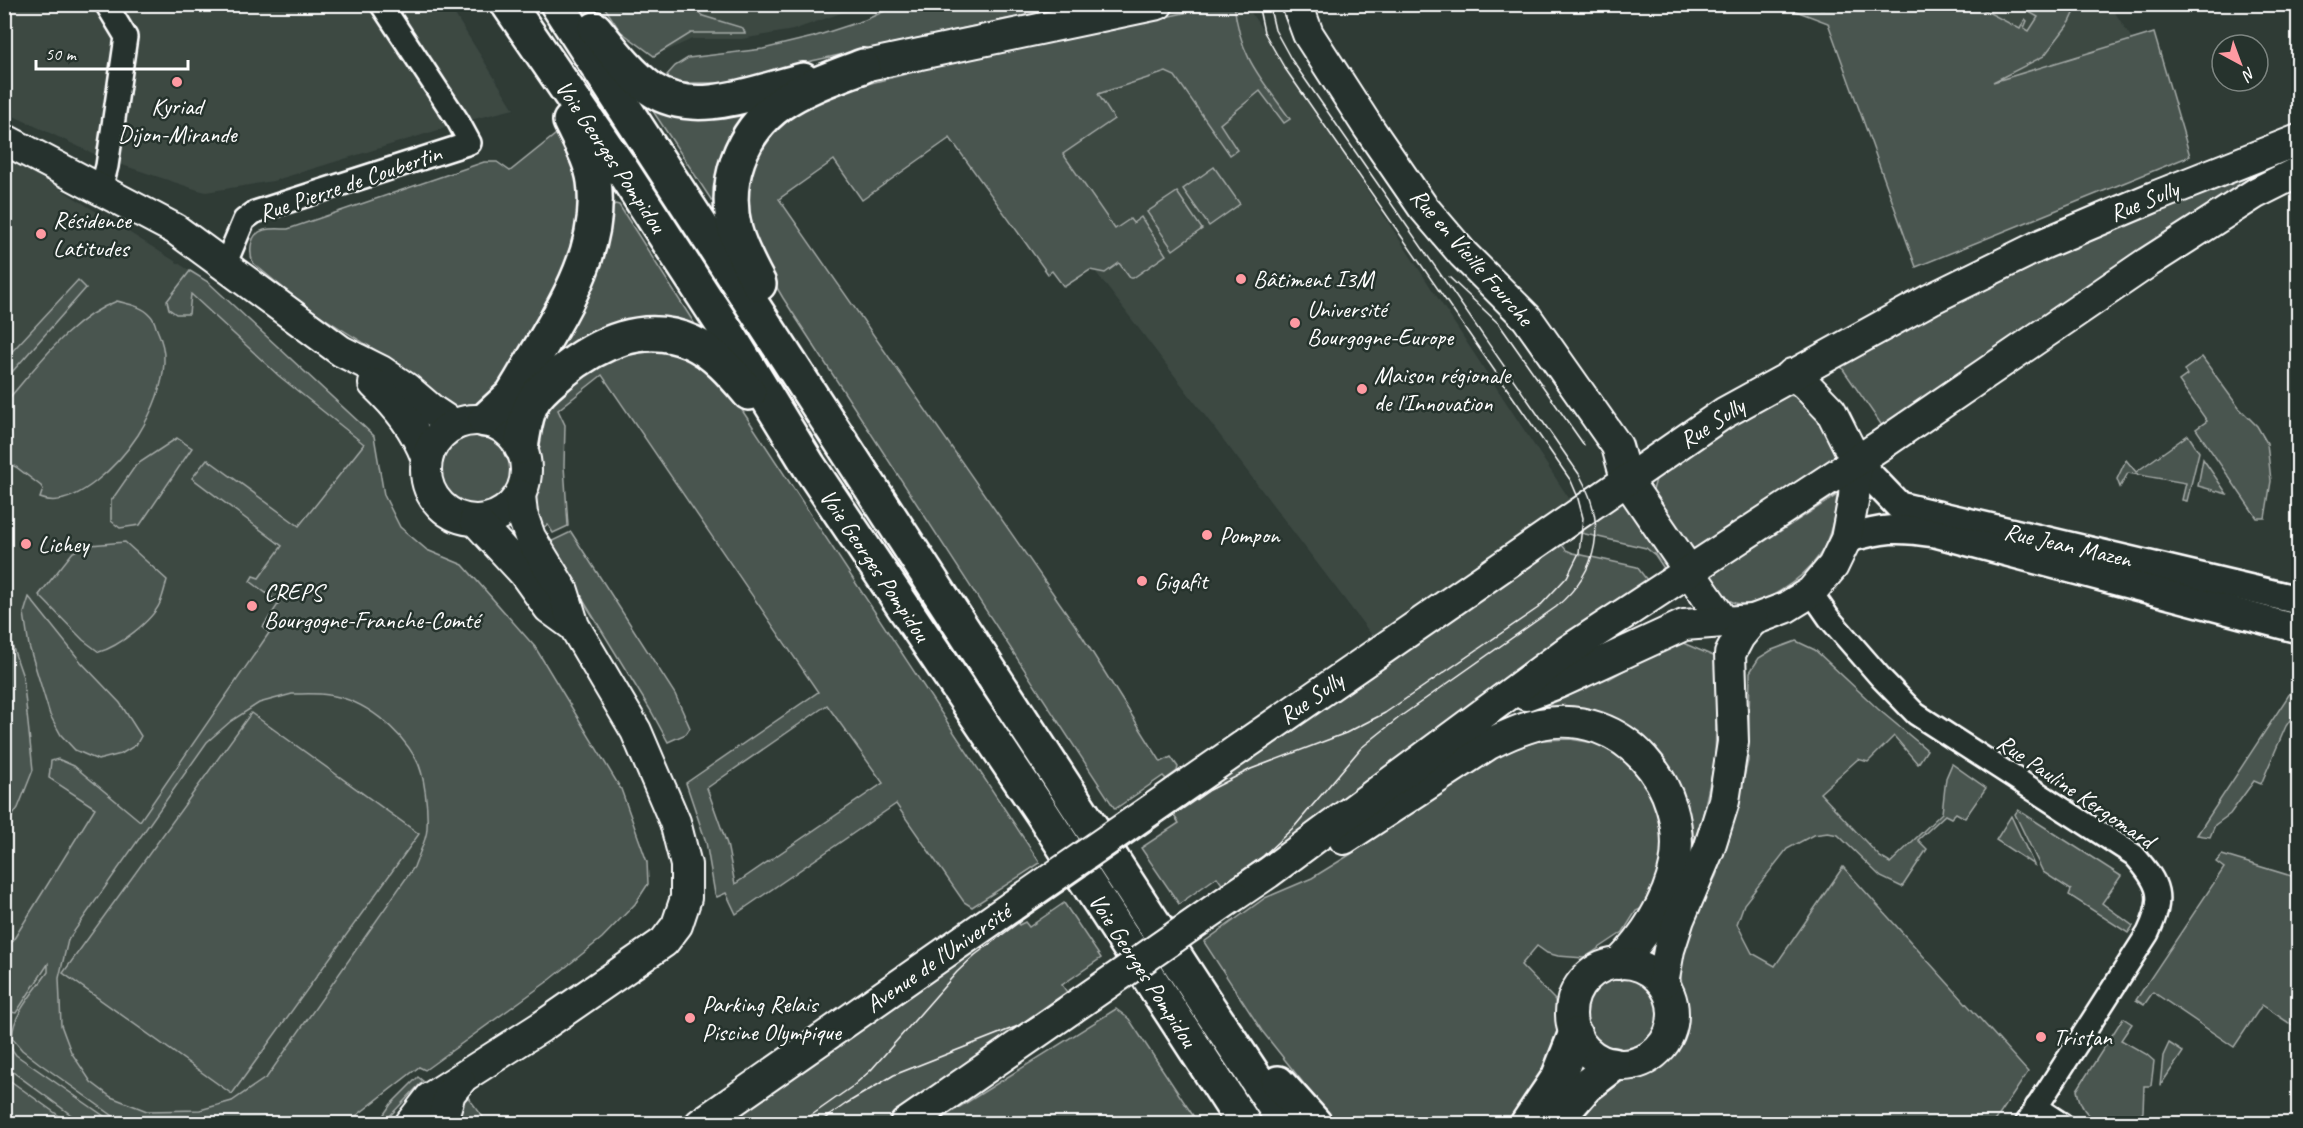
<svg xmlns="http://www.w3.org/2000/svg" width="2303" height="1128" viewBox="0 0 2303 1128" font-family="Caveat,sans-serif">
  <rect width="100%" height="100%" fill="#2f3b35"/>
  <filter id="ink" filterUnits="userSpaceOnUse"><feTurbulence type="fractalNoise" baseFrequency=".0167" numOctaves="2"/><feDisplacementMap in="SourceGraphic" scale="12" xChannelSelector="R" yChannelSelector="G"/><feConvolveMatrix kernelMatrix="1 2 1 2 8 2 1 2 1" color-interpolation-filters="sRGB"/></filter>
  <g filter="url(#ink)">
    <g fill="#3c4842">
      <polygon points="5,4 449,5 514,109 474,119 273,181 206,192 198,190 107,160 5,112"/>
      <polygon points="605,5 864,5 793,30 742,39 692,39 666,51 619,26"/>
      <polygon points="972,5 1251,5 1248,8 1570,500 1374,638 1000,146"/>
      <polygon points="1780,5 2110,5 2133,40 1988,84"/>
      <polygon points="4,159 27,168 208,282 374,436 384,495 399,527 427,550 463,565 535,647 621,789 647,862 648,884 635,904 602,938 551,979 425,1070 419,1067 347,1123 5,1123"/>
    </g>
    <g fill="#4a544f" stroke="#a4aaa7" stroke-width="1.5" fill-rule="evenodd">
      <path d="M1234,4C1240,58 1260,77 1290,119L1284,123L1260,91L1220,124L1237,150L1230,155L1175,76L1166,72L1098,94L1114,119L1063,154L1115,229L1130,219L1133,223L1141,217L1166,255L1133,278H1130L1119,263L1105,273L1090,270L1064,287L1052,271L1048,274L950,138L862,200L834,160L779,199L1075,625L1161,762L1171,757L1178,767L1177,771L1166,779L1163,776L1115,809L783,298L763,264L752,237L746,210V191L752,163L775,126L813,102L844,90L933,67L1221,5Z"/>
      <polygon points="1833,4 1981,5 1980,8 2020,29 2025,19 2027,21 2024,28 2029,31 2038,17 2029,12 2032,5 2078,5 2070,22 2044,56 1993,82 2154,33 2190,156 1916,267 1828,23 1780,5 1814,5 1823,9"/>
      <polygon points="603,5 709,5 710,8 693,9 703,16 743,28 745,33 691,33 654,56 620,31"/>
      <polygon points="898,5 1072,5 793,65 729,83 673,83 667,75 675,66 688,58 763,49 813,37 865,20"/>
      <polygon points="762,101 721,167 714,204 651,108 652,104"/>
      <path d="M560,131L577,176L582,213L567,262L507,373C505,382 502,386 495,393C479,408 471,406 450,407C410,365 357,342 311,309C291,295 272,279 253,263C249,252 249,234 264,230C271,228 281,229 288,229L484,162H497L510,171Z"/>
      <polygon points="1214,167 1240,204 1209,226 1183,189"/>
      <polygon points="2253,169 2257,179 1885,430 1838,362 2096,232"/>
      <polygon points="1177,192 1202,229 1173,250 1147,212"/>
      <polygon points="615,204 619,205 696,326 695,330 545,368 610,209"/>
      <path d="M190,271L208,282L374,436L384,495L400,527L427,550L463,565L535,647L621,789L647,862L648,884L635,904L602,938L551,979L425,1070L419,1067L347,1123H123L39,1063L22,1050L12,1038C13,1013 34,992 48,972V964L16,1013L11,1012C3,1031 3,1038 16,1055L114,1123H82L5,1066V939L12,942L95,808L49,778L51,761L58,759L74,766L140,821L269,633L263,627L279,603L250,581L253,576L259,578L282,546L192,478L207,459L299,526L364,444L279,376L191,294L189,314H176L169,309L167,301ZM292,694C304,694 317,693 329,695C365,700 399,729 416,759C425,774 428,810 427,828C427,840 418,855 414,867L267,1077L232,1101L200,1110L147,1111L111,1097L91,1082L71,1052L61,1025L59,978L68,940L207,742L231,721L259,703Z"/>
      <polygon points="78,280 86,288 5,380 5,359"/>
      <path d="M117,301C128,304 142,306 150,315C153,318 155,323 156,327C161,338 165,350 164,362C163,387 151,414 138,435C121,461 75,512 40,498L43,489L41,486L16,467L5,462V405L11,396C41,361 72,318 117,301Z"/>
      <path d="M665,349L702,364L734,398L1040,863L972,907L964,902L896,804L736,914L726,893L717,897L715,894L706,842L686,783L818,692L602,375L558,410L565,425L564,466L568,526L553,533L548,525L536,530L532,497L539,476L536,431L547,407L574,381L622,352ZM827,705L883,783L735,884L727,844L707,788Z"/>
      <polygon points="2202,357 2239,408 2257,426 2267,443 2271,481 2265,518 2257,518 2196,429 2207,421 2179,381 2187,375 2184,370"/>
      <polygon points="1782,394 1800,397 1812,408 1841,459 1693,560 1652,494 1656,479 1664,468"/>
      <polygon points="2188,435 2199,452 2187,501 2182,500 2186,483 2128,473 2120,487 2117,479 2126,460 2136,472"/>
      <circle cx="475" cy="471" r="36"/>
      <polygon points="177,438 192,448 140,525 120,528 111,521 111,501 136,465"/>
      <polygon points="2203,459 2227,494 2198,486"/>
      <path d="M1837,495C1835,516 1831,539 1818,557C1804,577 1762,610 1735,603C1723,599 1715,587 1707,578Z"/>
      <polygon points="1622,498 1667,563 1667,573 1655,555 1646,548 1581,533 1575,528"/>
      <polygon points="571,532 675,694 690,728 686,734 668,742 651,711 548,543"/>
      <polygon points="1558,540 1566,550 1573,553 1637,567 1650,584 1226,890 1217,877 1179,904 1141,848 1179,823 1170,810"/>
      <path d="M125,542L167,580C165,587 163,596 160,603C152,621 118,647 99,652L83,640L39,595L73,552L90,545Z"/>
      <polygon points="29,597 81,662 120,703 141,736 136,745 121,754 98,760 75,750 61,735 50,715 29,646 24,613"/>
      <polygon points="5,625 23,677 33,770 18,808 5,827"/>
      <polygon points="1796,641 1815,650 1878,709 1927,750 1918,764 1894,736 1868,762 1858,759 1820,793 1880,857 1890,863 1942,813 1946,778 1952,764 1986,788 1965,818 1956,813 1951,818 1945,815 1918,840 1927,849 1902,887 1881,877 1838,835 1828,833 1813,835 1787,849 1744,904 1737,924 1752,953 1775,966 1843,867 2028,1072 1994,1123 1569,1124 1617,1077 1647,1071 1666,1063 1680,1044 1686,1014 1679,963 1687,935 1716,876 1730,836 1748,761 1750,672 1759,658 1772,650"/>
      <polygon points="1683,643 1718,658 1715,760 1702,819 1689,853 1656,757 1511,721 1587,688 1606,673 1609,679 1638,662"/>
      <polygon points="2298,681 2298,708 2286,726 2261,784 2254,781 2230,814 2215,825 2210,837 2197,835"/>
      <polygon points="251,713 419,834 232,1094 63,973"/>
      <polygon points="1570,739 1600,744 1619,756 1642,775 1663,824 1661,860 1649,905 1636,911 1623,932 1584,958 1558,956 1547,953 1537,946 1521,965 1555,1000 1561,1049 1522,1110 1509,1123 1335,1123 1262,1031 1204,942 1265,898 1312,878 1351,854 1407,814 1495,758 1515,749 1542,740"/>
      <polygon points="2018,810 2121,876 2102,903 2133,926 2128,933 2069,895 2071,890 2043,872 2015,814"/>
      <polygon points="2011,816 2034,865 1996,840"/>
      <polygon points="2222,855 2298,878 2298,1029 2262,1005 2234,1047 2153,992 2144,1005 2136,1000 2224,868 2216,862"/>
      <polygon points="1064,903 1101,958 1062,985 1071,998 892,1123 721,1124 1015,918 1019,925 1025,922 1029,927"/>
      <circle cx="1620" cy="1017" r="39"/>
      <polygon points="1116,1009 1129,1019 1198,1123 934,1123"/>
      <path d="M2123,1018L2132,1024L2121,1040L2146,1054L2154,1061L2151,1086H2144L2143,1112L2135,1123C2105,1124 2083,1125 2077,1090Z"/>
      <polygon points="2169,1043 2183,1052 2160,1086 2163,1056"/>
      <polygon points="5,1077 69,1123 5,1123"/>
      <polygon points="418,1077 423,1081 387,1119 385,1123 378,1123 391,1104"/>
      <polygon points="467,1096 486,1121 481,1123 453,1124 461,1101"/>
    </g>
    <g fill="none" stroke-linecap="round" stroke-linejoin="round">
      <defs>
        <g id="minor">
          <polyline points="101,189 107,166 126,37 106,4"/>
          <polyline points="225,265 244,220 255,212 470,143 458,121 381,4"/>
          <path d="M1811,592L1829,618L1882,679L1916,714L2134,855C2160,884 2165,897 2148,933L2026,1124"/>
          <polyline points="2036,1107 2062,1124"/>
        </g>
        <g id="tertiary">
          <polyline points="1856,461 1899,506 2298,600"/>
          <path d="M1846,539C1883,528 1897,527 1935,533L2298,629"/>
        </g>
        <g id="secondary">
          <polyline points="1297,4 1308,34 1368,127 1423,207 1463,254 1527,318 1617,446 1626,479 1724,622 1753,620 1785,608 1811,592 1833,566 1846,539 1854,497 1856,461 1831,411 1806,385 1792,374"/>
          <polyline points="863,66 1158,4"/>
          <polyline points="4,139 175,229 341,351 381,371 406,388 433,411 454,425"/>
          <path d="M374,384C398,407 415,428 427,459"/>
          <circle cx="476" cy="470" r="50"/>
          <polyline points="475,520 524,573 549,608 571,624"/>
          <polyline points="1526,695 1558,683 1684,625 1724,622"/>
          <polyline points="1175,793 1724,413 1931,299 2043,244 2154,197 2298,140"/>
          <path d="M1344,839L1489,744C1505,736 1522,728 1540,724C1623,707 1689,786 1675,865C1668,902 1644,938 1618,964"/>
          <polyline points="1234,896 1268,873 1569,650 1881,445 2147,263 2256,193 2298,172"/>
          <circle cx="1622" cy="1014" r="51"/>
          <polyline points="1663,983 1669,950 1679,919 1709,849 1724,801 1733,742 1730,654 1739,637 1753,620"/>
          <polyline points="410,1124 430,1098 541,1027 664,942 677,925 686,898 686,865 675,822 636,731 574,626 563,591 530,537 522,514 520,495"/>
          <polyline points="441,1124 450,1093 460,1081"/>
          <polyline points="700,1124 1012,906"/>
          <polyline points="905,1124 1071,1009"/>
        </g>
        <g id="trunk">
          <polyline points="508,4 620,167 726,330 809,466 1042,813 1244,1124"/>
          <polyline points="557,4 1203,999 1286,1124"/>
          <path d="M595,29C612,50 629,73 651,89C694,119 758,91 803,80"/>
          <path d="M759,284C750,267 740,249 735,230C723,182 740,133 780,104C804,87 835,77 863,66"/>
          <path d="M485,420L512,395L520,382C555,321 604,255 594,181C591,160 579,140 570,121"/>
          <path d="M521,447C524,432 525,416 532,403C538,391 551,382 561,373C597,343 645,321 691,342C714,352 733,374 749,393"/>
          <polyline points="1278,1083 1315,1124"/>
          <polyline points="1527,1124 1558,1078 1575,1035"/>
          <polyline points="1553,1124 1586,1086 1613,1065"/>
        </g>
      </defs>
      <use href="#minor" stroke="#fff" stroke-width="26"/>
      <use href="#tertiary" stroke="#fff" stroke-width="32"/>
      <use href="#secondary" stroke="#fff" stroke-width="34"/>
      <use href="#trunk" stroke="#fff" stroke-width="38"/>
      <use href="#minor" stroke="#26332d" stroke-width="21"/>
      <use href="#tertiary" stroke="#26332d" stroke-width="27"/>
      <use href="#secondary" stroke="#26332d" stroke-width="30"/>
      <use href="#trunk" stroke="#26332d" stroke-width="33"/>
      <g stroke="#fff" stroke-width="1.5">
        <polyline points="1449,277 1499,324 1584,445"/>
        <polyline points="799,1124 853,1086 871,1070 957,972 975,955 1022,920 1210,790 1251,769 1346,733 1385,713 1538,608 1567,577 1579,553 1583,518 1577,495 1571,481 1284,67 1264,32 1258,4"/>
        <path d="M817,1124L847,1103L894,1075L1018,1026L1034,1016L1263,856L1295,826L1361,748L1401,716L1556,607C1600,570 1607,523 1579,474L1291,59L1275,30L1269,4"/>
      </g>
      <defs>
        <g id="secondary-bridge">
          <polyline points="1012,906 1175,793"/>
          <polyline points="1071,1009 1234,896"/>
        </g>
      </defs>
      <use href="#secondary-bridge" stroke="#fff" stroke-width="34" stroke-linecap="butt"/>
      <use href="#secondary-bridge" stroke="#26332d" stroke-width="30"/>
    </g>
  </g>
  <g fill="#ff9aa2" stroke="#26332d" stroke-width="2">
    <circle cx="177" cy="82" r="6"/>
    <circle cx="41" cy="234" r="6"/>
    <circle cx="1241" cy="279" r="6"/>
    <circle cx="1295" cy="323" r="6"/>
    <circle cx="1362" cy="389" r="6"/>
    <circle cx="1207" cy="535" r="6"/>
    <circle cx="26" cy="544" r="6"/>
    <circle cx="1142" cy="581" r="6"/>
    <circle cx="252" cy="606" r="6"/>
    <circle cx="690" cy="1018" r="6"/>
    <circle cx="2041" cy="1037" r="6"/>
  </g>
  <g text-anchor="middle" stroke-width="5" stroke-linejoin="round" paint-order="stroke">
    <g font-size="24" fill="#fff" stroke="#26332d" text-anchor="start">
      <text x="177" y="114" text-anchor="middle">Kyriad<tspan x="177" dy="28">Dijon-Mirande</tspan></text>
      <text x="53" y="228">Résidence<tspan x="53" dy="28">Latitudes</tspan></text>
      <text x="1253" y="287">Bâtiment I3M</text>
      <text x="1307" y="317">Université<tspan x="1307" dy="28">Bourgogne-Europe</tspan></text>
      <text x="1374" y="383">Maison régionale<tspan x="1374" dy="28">de l'Innovation</tspan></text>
      <text x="1219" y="543">Pompon</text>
      <text x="38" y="552">Lichey</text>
      <text x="1154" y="589">Gigafit</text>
      <text x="264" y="600">CREPS<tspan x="264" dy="28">Bourgogne-Franche-Comté</tspan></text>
      <text x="702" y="1012">Parking Relais<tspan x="702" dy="28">Piscine Olympique</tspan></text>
      <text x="2053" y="1045">Tristan</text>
    </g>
    <g font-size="24" fill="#fff" stroke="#26332d">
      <text transform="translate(611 156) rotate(56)" y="8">Voie Georges Pompidou</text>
      <text transform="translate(350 183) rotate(-19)" y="8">Rue Pierre de Coubertin</text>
      <text transform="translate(2144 201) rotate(-22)" y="8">Rue Sully</text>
      <text transform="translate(1472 257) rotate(49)" y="8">Rue en Vieille Fourche</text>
      <text transform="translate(1712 423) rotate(-33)" y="8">Rue Sully</text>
      <text transform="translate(2068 545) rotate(13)" y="8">Rue Jean Mazen</text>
      <text transform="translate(875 565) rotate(56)" y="8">Voie Georges Pompidou</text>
      <text transform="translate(1311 698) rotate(-35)" y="8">Rue Sully</text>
      <text transform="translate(2076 791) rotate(34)" y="8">Rue Pauline Kergomard</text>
      <text transform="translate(938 958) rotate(-35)" y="8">Avenue de l'Université</text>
      <text transform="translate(1143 970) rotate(57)" y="8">Voie Georges Pompidou</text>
    </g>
  </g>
  <rect width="2303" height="1128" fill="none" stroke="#26332d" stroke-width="24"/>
  <rect x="12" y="12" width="2279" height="1104" fill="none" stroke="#fff" stroke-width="2" filter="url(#ink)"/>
  <g transform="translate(2240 63) rotate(139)"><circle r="28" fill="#26332d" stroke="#7d8581" stroke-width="1.5"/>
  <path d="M0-4.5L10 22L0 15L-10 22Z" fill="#ff9aa2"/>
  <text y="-9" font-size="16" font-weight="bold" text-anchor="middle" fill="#ffffff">N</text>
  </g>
  <path d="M36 60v9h152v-9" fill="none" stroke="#ffffff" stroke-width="3"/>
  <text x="45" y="60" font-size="18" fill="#ffffff" stroke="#26332d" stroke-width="4.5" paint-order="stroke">50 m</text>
</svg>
